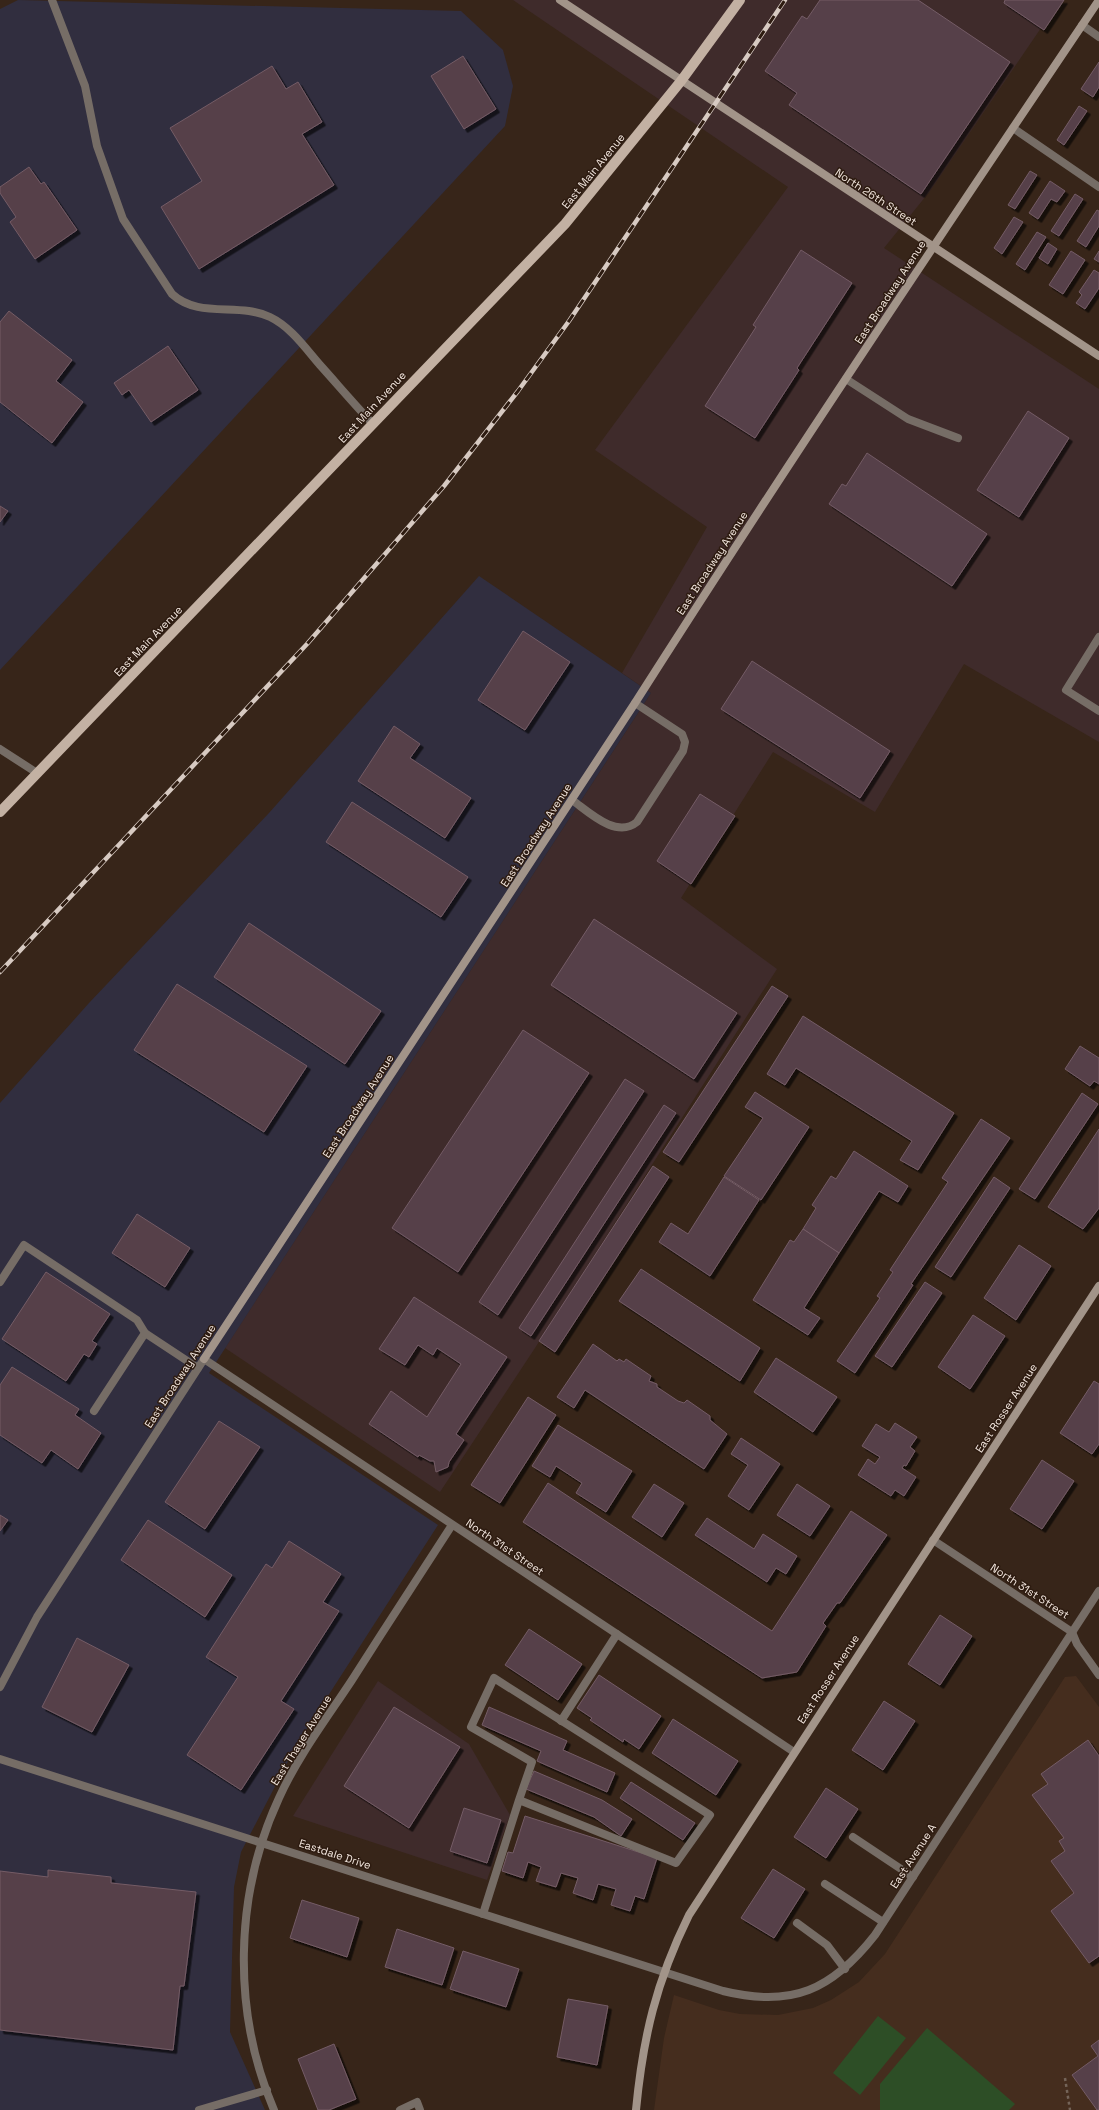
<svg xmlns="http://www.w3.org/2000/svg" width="1099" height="2110" viewBox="0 0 1099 2110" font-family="'Space Grotesk',sans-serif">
  <defs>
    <filter id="shadow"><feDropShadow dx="3.5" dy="3.5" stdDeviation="0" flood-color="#0009"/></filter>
  </defs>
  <rect width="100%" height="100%" fill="#372519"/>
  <g fill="#3f2b2b">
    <polygon points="513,0 1060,0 930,191 884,248 1099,389 1099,742 964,664 875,812 773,752 681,898 777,969 535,1348 440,1492 225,1348 651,693 622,673 707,527 595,450 788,187"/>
    <polygon points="378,1681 469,1744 510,1815 487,1880 293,1816"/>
  </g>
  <g fill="#312e3f">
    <polygon points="18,0 461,11 503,50 513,86 505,126 0,670 0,9"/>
    <polygon points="479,576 651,693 209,1373 438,1525 297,1744 241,1852 234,1887 230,2032 265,2110 0,2110 0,1103 89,1003 269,813"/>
  </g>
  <polygon fill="#452d1e" points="1076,1676 1099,1707 1099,2110 654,2110 664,2038 674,1995 719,2010 740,2014 778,2015 813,2008 831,2000 859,1982 885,1954 1065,1677"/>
  <g fill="#2d4e26">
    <polygon points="878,2016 906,2038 860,2095 833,2073"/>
    <polygon points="927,2028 1015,2104 1009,2110 880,2110 880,2084"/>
  </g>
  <g fill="#563f48" stroke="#745c66" filter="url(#shadow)">
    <polygon points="820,0 918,0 1010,62 921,194 789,105 797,93 765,71 802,16 807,19"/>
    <polygon points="1005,0 1064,0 1044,30 1004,3"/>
    <polygon points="463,56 496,109 464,129 431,76"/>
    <polygon points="1099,62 1099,87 1093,97 1081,89"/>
    <polygon points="272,66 286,89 298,82 322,122 302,134 334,185 199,269 161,207 202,181 170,128"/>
    <polygon points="1079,106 1087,111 1064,145 1057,140"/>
    <polygon points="29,167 41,184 44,182 77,230 35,259 10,222 16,217 0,193 0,187"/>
    <polygon points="1030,171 1037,175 1015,209 1008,205"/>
    <polygon points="1050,181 1065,191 1057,202 1051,199 1038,219 1029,213"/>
    <polygon points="1075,194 1083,199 1059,236 1051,231"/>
    <polygon points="1097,210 1099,211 1099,226 1086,247 1077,241"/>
    <polygon points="1014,217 1023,222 1002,254 994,248"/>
    <polygon points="1037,232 1046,237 1025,270 1016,264"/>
    <polygon points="1048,243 1057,249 1048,264 1039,258"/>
    <polygon points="801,250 852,283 797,368 799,370 755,438 705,406 756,327 753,325"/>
    <polygon points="1071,251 1085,260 1063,294 1049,285"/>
    <polygon points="1099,251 1099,262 1094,259"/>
    <polygon points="1094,270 1099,273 1099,288 1085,309 1076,303 1082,295 1079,292"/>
    <polygon points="9,311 72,360 56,381 83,402 52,443 0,402 0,322"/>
    <polygon points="168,346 198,390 151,422 129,390 122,395 114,383"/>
    <polygon points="1028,411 1069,438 1019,517 977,490"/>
    <polygon points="867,453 987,534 952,586 829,504 842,484 846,486"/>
    <polygon points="0,506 8,511 0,522"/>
    <polygon points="523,631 570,662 525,730 478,700"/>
    <polygon points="752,661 890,751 860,798 721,709"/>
    <polygon points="394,726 420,744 410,758 471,798 445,838 358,781"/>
    <polygon points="700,794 735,816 691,884 657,861"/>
    <polygon points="352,802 468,877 441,917 326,842"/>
    <polygon points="594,919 737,1013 694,1079 551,985"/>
    <polygon points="249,923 381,1011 345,1064 214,977"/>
    <polygon points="177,984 307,1066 264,1132 134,1050"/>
    <polygon points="772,986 788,996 679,1162 663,1152"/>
    <polygon points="803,1016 954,1113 918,1170 900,1160 912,1141 796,1068 785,1085 767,1074"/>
    <polygon points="523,1030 589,1073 458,1272 392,1228"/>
    <polygon points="1080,1046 1099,1058 1099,1084 1094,1081 1090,1086 1065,1069"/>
    <polygon points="625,1079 644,1091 498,1315 479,1302"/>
    <polygon points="755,1092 809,1127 761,1200 724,1176 763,1118 745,1107"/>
    <polygon points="1082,1093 1098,1104 1035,1199 1019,1189"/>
    <polygon points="664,1105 676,1113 531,1336 519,1328"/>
    <polygon points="981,1119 1010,1138 911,1284 913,1285 855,1373 837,1361 880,1298 877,1296 893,1272 890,1270 948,1182 942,1178"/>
    <polygon points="1099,1129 1099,1208 1083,1229 1048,1207"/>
    <polygon points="854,1151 908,1186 898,1202 879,1191 839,1253 803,1229 816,1208 812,1205 831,1176 836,1179"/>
    <polygon points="653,1166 669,1177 555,1352 539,1341"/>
    <polygon points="724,1177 759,1200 710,1276 659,1242 671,1223 688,1234"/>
    <polygon points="994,1177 1010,1188 951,1277 935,1267"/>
    <polygon points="137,1214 190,1248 165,1287 112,1253"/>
    <polygon points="803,1229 839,1253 804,1308 820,1318 808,1335 753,1300 790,1240 794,1242"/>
    <polygon points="1019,1245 1051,1266 1016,1320 984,1298"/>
    <polygon points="641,1269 760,1348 740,1381 619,1301"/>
    <polygon points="46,1272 110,1314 92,1341 97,1344 89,1357 84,1354 66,1381 2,1339"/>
    <polygon points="925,1282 942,1293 892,1367 875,1356"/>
    <polygon points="414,1297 507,1357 456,1434 464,1440 449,1462 448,1467 436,1472 434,1461 430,1461 419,1455 418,1457 369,1424 391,1391 427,1417 461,1364 437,1348 433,1355 418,1345 405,1365 379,1349"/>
    <polygon points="973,1315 1005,1336 970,1389 938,1367"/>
    <polygon points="593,1344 617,1361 619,1359 624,1362 626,1359 651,1376 649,1381 657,1384 657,1387 678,1401 684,1403 687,1400 710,1416 710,1420 727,1434 704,1469 585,1390 574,1408 557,1397"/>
    <polygon points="776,1358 837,1397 813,1432 754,1392"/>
    <polygon points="12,1367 79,1409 75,1415 101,1433 78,1469 51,1450 42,1463 0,1435 0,1385"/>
    <polygon points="1094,1381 1099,1384 1099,1444 1092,1454 1060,1433"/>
    <polygon points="528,1397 556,1415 500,1503 471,1485"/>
    <polygon points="219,1421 260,1447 205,1529 165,1502"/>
    <polygon points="895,1423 917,1437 910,1447 915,1451 906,1466 904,1465 902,1468 916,1477 904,1496 895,1490 891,1496 858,1475 868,1459 875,1464 880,1457 862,1446 876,1424 889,1432"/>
    <polygon points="558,1425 632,1471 606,1512 576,1493 582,1483 556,1466 550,1477 532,1466"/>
    <polygon points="741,1438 780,1464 749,1510 728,1496 748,1465 731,1454"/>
    <polygon points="1042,1460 1074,1481 1042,1529 1010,1509"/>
    <polygon points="548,1483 772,1631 851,1511 887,1535 840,1603 837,1603 823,1623 826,1626 797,1672 762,1678 523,1522"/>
    <polygon points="654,1484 684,1503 662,1537 632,1517"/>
    <polygon points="797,1484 830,1506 810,1536 777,1515"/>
    <polygon points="0,1515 8,1520 0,1531"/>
    <polygon points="707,1518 754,1549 763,1534 797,1556 786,1574 776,1568 767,1582 695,1535"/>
    <polygon points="148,1520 232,1575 205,1617 121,1560"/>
    <polygon points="289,1541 341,1574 323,1602 339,1611 281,1701 294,1709 241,1790 187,1755 238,1677 206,1657 266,1564 272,1568"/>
    <polygon points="940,1615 972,1636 940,1685 908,1664"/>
    <polygon points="529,1629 582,1664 558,1700 505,1665"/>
    <polygon points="77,1638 129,1665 92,1732 42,1707"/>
    <polygon points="599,1675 661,1716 639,1749 624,1739 623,1742 590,1720 592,1718 577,1708"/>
    <polygon points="884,1701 915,1721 883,1770 852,1750"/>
    <polygon points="394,1707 460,1747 409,1828 344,1786"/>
    <polygon points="489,1707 567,1741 563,1750 615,1773 607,1792 537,1761 541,1751 482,1725"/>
    <polygon points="673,1719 738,1761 716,1795 652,1753"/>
    <polygon points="1088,1740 1099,1756 1099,1956 1089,1963 1051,1911 1074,1893 1051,1861 1065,1851 1059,1841 1064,1838 1032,1795 1048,1784 1041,1774"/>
    <polygon points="534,1771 602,1800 632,1819 621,1836 594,1817 526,1789"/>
    <polygon points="631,1782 695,1823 683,1840 620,1798"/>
    <polygon points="826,1788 858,1809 826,1858 794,1837"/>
    <polygon points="464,1808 501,1820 487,1863 450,1851"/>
    <polygon points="525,1816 657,1858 644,1899 635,1896 630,1911 611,1905 616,1889 598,1884 593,1900 573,1893 578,1878 561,1873 556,1887 536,1881 541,1867 528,1862 523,1878 502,1871 508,1852 513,1853"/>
    <polygon points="773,1869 805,1889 774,1938 741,1918"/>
    <polygon points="48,1870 111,1877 111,1883 196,1892 184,1986 180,1986 173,2050 0,2030 0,1871 48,1877"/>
    <polygon points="302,1900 359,1918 347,1957 290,1938"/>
    <polygon points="397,1929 454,1948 442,1985 385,1967"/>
    <polygon points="463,1951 519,1969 506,2007 450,1989"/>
    <polygon points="568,1999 608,2006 597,2065 557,2057"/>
    <polygon points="1099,2040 1099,2110 1097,2110 1072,2075 1098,2056 1091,2046"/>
    <polygon points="334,2044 356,2099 329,2110 318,2110 298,2059"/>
  </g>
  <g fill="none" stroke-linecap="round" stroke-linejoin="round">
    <polyline stroke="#746459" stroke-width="2.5" stroke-dasharray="3 3" stroke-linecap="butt" points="1065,2078 1070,2110"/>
    <g stroke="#766d66" stroke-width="8">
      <polyline points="1082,25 1099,37"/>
      <polyline points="1013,128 1099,187"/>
      <polyline points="846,379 908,419 958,438"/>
      <polyline points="1099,637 1066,690 1099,711"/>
      <polyline points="0,749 37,773"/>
      <path d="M572,800C589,812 616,839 637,822L683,751L685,742L682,734L635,703"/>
      <polyline points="0,1282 24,1245 137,1320 145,1333 94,1411"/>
      <polyline points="145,1333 198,1368"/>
      <polyline points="561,1721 617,1634"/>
      <polyline points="853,1837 913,1877"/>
      <polyline points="825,1884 883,1922"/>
      <polyline points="483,1914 519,1800 676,1863 710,1815 494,1678 471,1727 532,1762 519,1800"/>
      <polyline points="797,1923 827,1945 845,1969"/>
      <polyline points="199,2110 267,2090"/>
      <polyline points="400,2110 417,2102 420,2110"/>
    </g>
    <g stroke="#766d66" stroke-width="8">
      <path d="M52,0L85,86L97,146L123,219L172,294C199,319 239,302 270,317C291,327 306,349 320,365C338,385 355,405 373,424"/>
      <polyline points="933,1540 1072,1632 1077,1644 1099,1675"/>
      <polyline points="0,1687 37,1617 204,1359 794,1752"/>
      <path d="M0,1759L723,1991C792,2008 832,1990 875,1935L1099,1591"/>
      <path d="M274,2110C232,2012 234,1895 279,1798C298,1756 327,1718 352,1680C385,1628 419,1576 452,1525"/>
    </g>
    <g stroke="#a29489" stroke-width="8">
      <polyline points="560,0 1099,356"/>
      <path d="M204,1359L635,703C786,466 942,233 1099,0"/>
      <path d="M636,2110C643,2037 656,1982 689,1915L1099,1286"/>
    </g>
    <polyline stroke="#c3b1a3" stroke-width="10" points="0,812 565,224 681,81 740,0"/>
    <defs>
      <polyline id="rail" points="0,972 307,644 444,486 518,391 569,321 785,0"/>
    </defs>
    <use href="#rail" stroke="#d7cac2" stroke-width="4.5"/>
    <use href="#rail" stroke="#2d1b10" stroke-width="3" stroke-dasharray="9" stroke-linecap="butt"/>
  </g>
  <g text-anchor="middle" stroke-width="3" stroke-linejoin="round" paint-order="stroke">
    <g font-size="11" fill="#f4e8e0" stroke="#2d1b10">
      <text transform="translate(593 171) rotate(-51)" y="4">East Main Avenue</text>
      <text transform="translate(876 197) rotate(33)" y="4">North 26th Street</text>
      <text transform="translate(890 292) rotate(-57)" y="4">East Broadway Avenue</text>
      <text transform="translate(372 407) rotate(-47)" y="4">East Main Avenue</text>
      <text transform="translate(712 563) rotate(-57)" y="4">East Broadway Avenue</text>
      <text transform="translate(148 641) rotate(-46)" y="4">East Main Avenue</text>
      <text transform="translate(536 835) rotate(-57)" y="4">East Broadway Avenue</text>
      <text transform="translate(358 1106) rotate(-57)" y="4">East Broadway Avenue</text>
      <text transform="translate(180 1376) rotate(-57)" y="4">East Broadway Avenue</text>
      <text transform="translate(1006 1408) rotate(-57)" y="4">East Rosser Avenue</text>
      <text transform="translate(505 1547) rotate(34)" y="4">North 31st Street</text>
      <text transform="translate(1030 1591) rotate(33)" y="4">North 31st Street</text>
      <text transform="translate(828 1679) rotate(-57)" y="4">East Rosser Avenue</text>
      <text transform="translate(301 1740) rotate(-58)" y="4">East Thayer Avenue</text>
      <text transform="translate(335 1854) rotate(18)" y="4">Eastdale Drive</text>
      <text transform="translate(913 1856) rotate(-57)" y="4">East Avenue A</text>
    </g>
  </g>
</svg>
